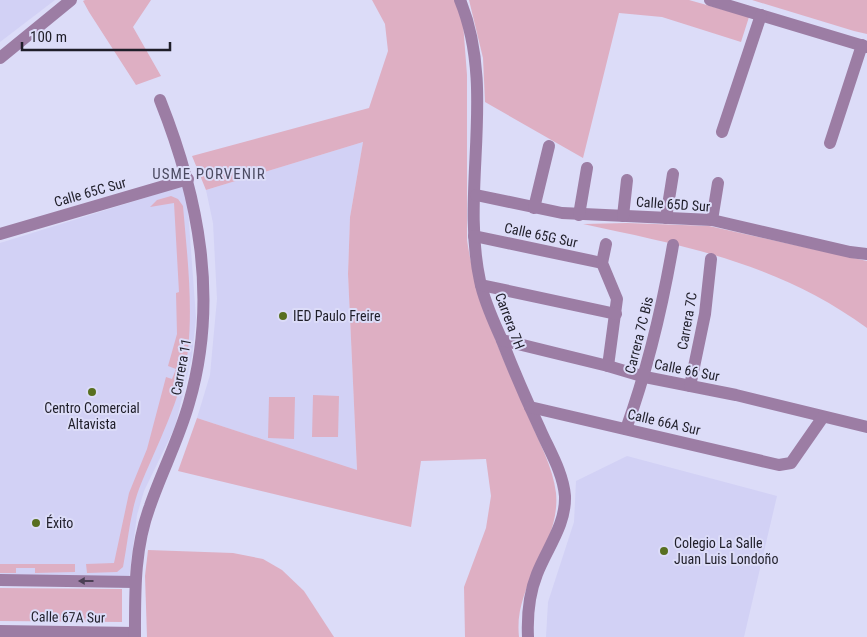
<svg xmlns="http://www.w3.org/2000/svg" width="867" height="637" viewBox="0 0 867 637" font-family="'Roboto Condensed',sans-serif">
  <rect width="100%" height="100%" fill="#dcdcf8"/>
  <g fill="#d2d1f5">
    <polygon points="0,0 55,0 0,42"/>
    <polygon points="363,142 350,217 348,274 357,471 197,418 210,375 217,299 213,223 206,190"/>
    <polygon points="183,186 187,196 196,318 192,356 175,427 144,491 137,515 129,578 0,577 0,243"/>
    <polygon points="627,456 777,496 744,637 546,637 548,602 574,522 576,481"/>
  </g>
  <g fill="#deafc3">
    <polygon points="85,0 151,0 133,27 161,76 136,85 89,12 83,1"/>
    <path d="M372,0H456L463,23L467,75V240C476,303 504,360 529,418C539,442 553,467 556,493C561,544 513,584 519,637H465L464,587L486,528L491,496L486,459L421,461L411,527L178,471L197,418L357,470L348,274L350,217L363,142L206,190L192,156L369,108L388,51L385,24Z"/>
    <polygon points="469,0 689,0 749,17 741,42 662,17 619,13 583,158 485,102 483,58"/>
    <polygon points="752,0 867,0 867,34 854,31"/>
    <path d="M171,196L178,199L183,206C187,254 193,302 188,350C182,399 157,444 139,489C130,513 128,541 123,567L117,572L87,573L86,564L114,563L129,493L147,449L166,377L172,379L176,369L168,366L177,334L176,293L179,292L174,203L150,207L157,200Z"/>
    <path d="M627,223L709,226L867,261V328C780,264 686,246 583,224Z"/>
    <polygon points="313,395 339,396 338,437 312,437"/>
    <polygon points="269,397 295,397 294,439 268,438"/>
    <polygon points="148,550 233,553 263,559 282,570 304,591 334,637 147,637 145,576"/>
    <polygon points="0,564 75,564 75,572 35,573 35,568 16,568 16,573 0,573"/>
    <polygon points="0,588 122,589 122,622 0,621"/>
  </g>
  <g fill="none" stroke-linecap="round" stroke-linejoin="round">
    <g stroke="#9c7da4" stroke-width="12">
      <path d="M460,0C497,90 460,189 480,281C484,301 493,320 501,338C513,369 526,399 540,429C549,450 563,472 565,496C566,525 547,548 537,574C529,594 527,615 528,637"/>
      <polyline points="710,0 867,47"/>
      <polyline points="0,58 71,0"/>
      <polyline points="722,132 761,15"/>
      <polyline points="830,143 862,45"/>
      <polyline points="476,195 562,213 712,220 850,252 867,254"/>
      <polyline points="534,208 549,146"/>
      <polyline points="579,215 587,168"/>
      <polyline points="623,216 627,180"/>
      <polyline points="666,218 673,174"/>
      <polyline points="712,220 718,183"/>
      <polyline points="0,234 188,179"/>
      <polyline points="474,236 602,263"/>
      <polyline points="606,244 602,263 617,299 608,366"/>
      <polyline points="481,285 616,314"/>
      <polyline points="502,340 608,366 645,377 736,395 867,427"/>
      <polyline points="690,386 705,314 711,259"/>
      <polyline points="530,407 779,465 791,463 823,417"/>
      <path d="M626,429C648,368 662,309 673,245"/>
      <polyline points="0,580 135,582"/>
      <polyline points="0,631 135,633"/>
      <path d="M135,637C135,592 134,549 150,506C162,471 179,439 189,403C219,300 199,198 160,100"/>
    </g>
  </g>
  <defs><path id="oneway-solid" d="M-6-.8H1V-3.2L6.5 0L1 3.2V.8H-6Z" transform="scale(1.25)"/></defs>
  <use fill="#4b3f54" href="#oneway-solid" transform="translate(86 581) rotate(-180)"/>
  <g fill="#586f20" stroke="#dcdcf8" stroke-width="2">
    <circle cx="283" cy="316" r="5"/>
    <circle cx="92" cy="392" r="5"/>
    <circle cx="36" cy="523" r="5"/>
    <circle cx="664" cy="551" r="5"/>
  </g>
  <g text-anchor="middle" stroke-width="4" stroke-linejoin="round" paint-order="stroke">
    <g font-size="14" fill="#1f1e29" stroke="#dcdcf8">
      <text transform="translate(90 192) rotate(-16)" y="5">Calle 65C Sur</text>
      <text transform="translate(673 204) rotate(4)" y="5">Calle 65D Sur</text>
      <text transform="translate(541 235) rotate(12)" y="5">Calle 65G Sur</text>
      <text transform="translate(510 321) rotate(69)" y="5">Carrera 7H</text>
      <text transform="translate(687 321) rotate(-80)" y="5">Carrera 7C</text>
      <text transform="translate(639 335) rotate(-76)" y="5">Carrera 7C Bis</text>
      <text transform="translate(181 367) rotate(-79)" y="5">Carrera 11</text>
      <text transform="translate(687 370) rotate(11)" y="5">Calle 66 Sur</text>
      <text transform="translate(664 422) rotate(13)" y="5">Calle 66A Sur</text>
      <text transform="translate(68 617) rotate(1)" y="5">Calle 67A Sur</text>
    </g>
    <g font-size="14" fill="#1f1e29" stroke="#dcdcf8" text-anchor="start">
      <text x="293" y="321">IED Paulo Freire</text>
      <text x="92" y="413" text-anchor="middle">Centro Comercial<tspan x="92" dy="16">Altavista</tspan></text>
      <text x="46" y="528">Éxito</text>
      <text x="674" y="548">Colegio La Salle<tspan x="674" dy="16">Juan Luis Londoño</tspan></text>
    </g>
    <g font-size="15" letter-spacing="1" fill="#4c4b62" stroke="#dcdcf8">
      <text x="209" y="179">USME PORVENIR</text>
    </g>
  </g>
  <path d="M22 42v8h148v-8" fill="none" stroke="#1f1e29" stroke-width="2.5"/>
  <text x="30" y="42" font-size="15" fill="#1f1e29" stroke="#dcdcf8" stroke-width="4" paint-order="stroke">100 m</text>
</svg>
